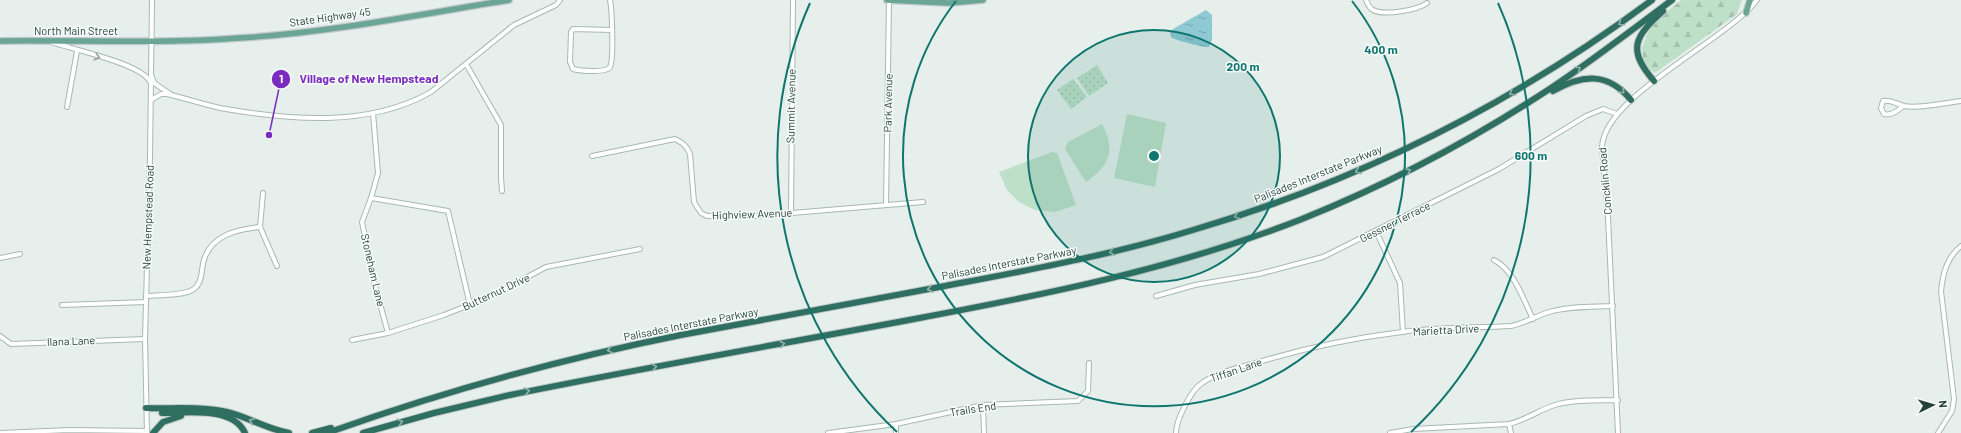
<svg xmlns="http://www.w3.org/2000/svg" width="1961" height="433" viewBox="0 0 1961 433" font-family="Barlow,sans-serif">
  <defs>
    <pattern id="forest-firs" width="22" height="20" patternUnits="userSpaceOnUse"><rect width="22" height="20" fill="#bfe0c8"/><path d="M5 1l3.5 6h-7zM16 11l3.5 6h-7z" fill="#a4c1ad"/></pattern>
    <pattern id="park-dots" width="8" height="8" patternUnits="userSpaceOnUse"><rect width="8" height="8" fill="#bfe0c8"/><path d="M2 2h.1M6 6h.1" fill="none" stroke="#a4c1ad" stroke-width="1.8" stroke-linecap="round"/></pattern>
    <pattern id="water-ripples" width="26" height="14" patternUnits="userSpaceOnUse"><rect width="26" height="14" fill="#8ec9d4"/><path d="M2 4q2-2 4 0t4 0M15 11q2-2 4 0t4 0" fill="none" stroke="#74a5ad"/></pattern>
  </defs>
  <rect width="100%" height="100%" fill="#e6efeb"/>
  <g fill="#bfe0c8">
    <polygon points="1127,114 1166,123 1155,187 1114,178"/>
    <path d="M1102,124C1116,150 1110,165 1086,182L1065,149L1068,142Z"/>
    <polygon points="1052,152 1057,153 1076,205 1055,212 1035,210 1019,202 1007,190 999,172"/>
  </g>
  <polygon fill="url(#forest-firs)" points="1681,0 1742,0 1737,14 1655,73 1644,65 1642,47 1651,25"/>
  <g fill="url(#park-dots)">
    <polygon points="1097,65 1108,83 1089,96 1077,78"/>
    <polygon points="1073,79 1087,97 1071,109 1057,90"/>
  </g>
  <path fill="url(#water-ripples)" d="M1206,10L1212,15V40L1209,47C1206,48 1173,40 1171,37L1170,33L1173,29Z"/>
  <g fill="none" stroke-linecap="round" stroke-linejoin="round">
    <defs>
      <g id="minor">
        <path d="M610,0C612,10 614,60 610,67C607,73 580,71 573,69L570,62L571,32L573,29L612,30"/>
        <path d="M1366,0C1368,4 1369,8 1373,10C1384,16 1418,10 1427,3"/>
        <path d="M51,42C71,49 143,64 150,82"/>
        <polyline points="466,64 501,125 501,177 502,191"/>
        <polyline points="152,77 154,83 170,94"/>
        <path d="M151,100L161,94H167C184,98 202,104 220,108C288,120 368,128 431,92L514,25L556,5L560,0"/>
        <path d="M1903,106C1898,111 1892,116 1884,114L1881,108L1883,101C1891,99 1896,104 1904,106C1919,109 1945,103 1961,101"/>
        <polyline points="67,107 77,51"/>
        <polyline points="373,113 378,173 371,198 362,222 374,282 388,333"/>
        <path d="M592,156L675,139C683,143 687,146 690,154L694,202L701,213L707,216H755L923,202"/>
        <polyline points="263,193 260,227 277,266"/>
        <polyline points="371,198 448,211 470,305"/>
        <polyline points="886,205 889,0"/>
        <polyline points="791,213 793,0"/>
        <polyline points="1376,231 1400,283 1403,332"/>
        <polyline points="0,258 20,254"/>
        <path d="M1494,260C1514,270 1523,299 1533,319"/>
        <path d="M146,296C158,295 184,296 194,289C203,282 201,269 204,260C211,235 238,229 260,227"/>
        <polyline points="1156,296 1195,285 1259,274 1323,257 1499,169 1586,116 1603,109 1617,114"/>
        <polyline points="62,305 146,302"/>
        <polyline points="0,336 11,344 145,339"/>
        <polyline points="352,340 388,333 444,315 494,295 546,267 640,249"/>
        <polyline points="983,405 984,433"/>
        <polyline points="896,424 896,433"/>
        <polyline points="1509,424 1511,433"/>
        <polyline points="0,433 69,430 147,431"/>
        <polyline points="147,433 145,339 150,158 152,0"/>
        <polyline points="828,433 896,424 983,405 1078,401 1088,391 1089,363"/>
        <path d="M1176,433C1176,420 1191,390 1202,383C1218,372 1240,367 1259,362C1305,348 1353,338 1402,332C1438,327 1475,328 1511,326C1525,323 1536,316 1549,312C1569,306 1592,307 1613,306"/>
        <path d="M1390,433L1413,429L1509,424C1526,420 1539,410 1555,405C1575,399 1598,401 1618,400"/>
        <path d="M1618,433L1608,217L1602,147C1604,96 1726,41 1757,0"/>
        <path d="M1938,433L1952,411L1954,399L1941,291C1943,273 1947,257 1961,246"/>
      </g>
      <g id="major">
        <polyline points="887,0 949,3 983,0"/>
        <polyline points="1746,13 1750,0"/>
        <path d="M0,41C80,40 160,44 239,38C329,33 421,14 509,0"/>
      </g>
      <g id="highway">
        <path d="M1654,81C1627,50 1634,37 1663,11"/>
        <path d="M1553,91C1583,74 1608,72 1631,100"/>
        <path d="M146,408C173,409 201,406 227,412C248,417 267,429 289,433"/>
        <path d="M162,413C187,413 233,406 245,433"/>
        <polyline points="153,433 163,422 181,416"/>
        <polyline points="312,433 331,428"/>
        <path d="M327,433C442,392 561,359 681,335C769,318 857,302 945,286C1029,270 1112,255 1193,230C1359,181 1514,103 1652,0"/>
        <path d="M363,433L434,413L510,395C642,368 776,345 909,320C1043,295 1175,269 1302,219C1389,184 1472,140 1551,88C1592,61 1632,30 1672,0"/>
      </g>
    </defs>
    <use href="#minor" stroke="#a8b8b2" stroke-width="6"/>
    <use href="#major" stroke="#c2cac8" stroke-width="8"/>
    <use href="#highway" stroke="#c2cac8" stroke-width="8"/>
    <use href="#minor" stroke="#fff" stroke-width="4"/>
    <use href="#major" stroke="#6aa596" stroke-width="5.5"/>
    <use href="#highway" stroke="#2f6f62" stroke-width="6"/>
  </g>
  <defs><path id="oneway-chevron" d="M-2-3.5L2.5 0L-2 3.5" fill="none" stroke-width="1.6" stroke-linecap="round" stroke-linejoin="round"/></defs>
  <g stroke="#93b5ae">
    <use href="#oneway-chevron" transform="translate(1621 23) rotate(145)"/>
    <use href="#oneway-chevron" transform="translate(1578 69) rotate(-35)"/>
    <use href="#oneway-chevron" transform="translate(1622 91) rotate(45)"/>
    <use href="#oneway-chevron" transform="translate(1512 93) rotate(150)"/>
    <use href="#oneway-chevron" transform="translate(1358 171) rotate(157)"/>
    <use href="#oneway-chevron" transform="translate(1408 171) rotate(-27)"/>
    <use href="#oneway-chevron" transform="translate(1237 216) rotate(162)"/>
    <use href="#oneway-chevron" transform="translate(1112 252) rotate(167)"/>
    <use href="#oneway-chevron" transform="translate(930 289) rotate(169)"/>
    <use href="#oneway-chevron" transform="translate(782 344) rotate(-10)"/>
    <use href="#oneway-chevron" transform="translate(610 350) rotate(167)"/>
    <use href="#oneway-chevron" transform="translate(654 367) rotate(-10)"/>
    <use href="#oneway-chevron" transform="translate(527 391) rotate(-11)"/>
    <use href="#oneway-chevron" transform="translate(252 421) rotate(-157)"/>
    <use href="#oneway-chevron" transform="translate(400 422) rotate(-16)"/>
  </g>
  <use stroke="#92a09c" href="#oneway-chevron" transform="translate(97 57) rotate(16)"/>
  <circle cx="1154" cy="156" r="126" fill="#0f766e" fill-opacity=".12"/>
  <g fill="none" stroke="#0f766e" stroke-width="2">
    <circle cx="1154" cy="156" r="126"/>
    <path d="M1352 1A251 251 0 1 1 956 1"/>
    <path d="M897 432A377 377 0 0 1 810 3M1498 3A377 377 0 0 1 1411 432"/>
  </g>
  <g text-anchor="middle" stroke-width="3" stroke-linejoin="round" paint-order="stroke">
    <g font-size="11" fill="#24423a" stroke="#f7fbf9">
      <text transform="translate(330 17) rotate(-8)" y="4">State Highway 45</text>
      <text x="76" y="35">North Main Street</text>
      <text transform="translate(888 103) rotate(-89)" y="4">Park Avenue</text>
      <text transform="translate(791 106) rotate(-89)" y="4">Summit Avenue</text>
      <text transform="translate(1318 174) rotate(-22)" y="4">Palisades Interstate Parkway</text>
      <text transform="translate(1605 181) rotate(-95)" y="4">Concklin Road</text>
      <text transform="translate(752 214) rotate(-2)" y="4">Highview Avenue</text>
      <text transform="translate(148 217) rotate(-88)" y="4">New Hempstead Road</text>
      <text transform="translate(1395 222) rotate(-27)" y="4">Gessner Terrace</text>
      <text transform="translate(1009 263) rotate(-11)" y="4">Palisades Interstate Parkway</text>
      <text transform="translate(373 270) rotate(77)" y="4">Stoneham Lane</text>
      <text transform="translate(496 292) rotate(-25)" y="4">Butternut Drive</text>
      <text transform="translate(691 324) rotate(-11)" y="4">Palisades Interstate Parkway</text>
      <text transform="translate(1446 330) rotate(-3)" y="4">Marietta Drive</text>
      <text transform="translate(71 341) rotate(-2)" y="4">Ilana Lane</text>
      <text transform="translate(1236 370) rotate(-19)" y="4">Tiffan Lane</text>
      <text transform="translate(973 409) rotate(-9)" y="4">Trails End</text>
    </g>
  </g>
  <circle cx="1154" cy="156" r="6" fill="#0f766e" stroke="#f7fbf9" stroke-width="2"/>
  <g font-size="12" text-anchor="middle" font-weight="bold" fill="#0f766e" stroke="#f7fbf9" stroke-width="3" stroke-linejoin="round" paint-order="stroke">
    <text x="1381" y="54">400 m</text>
    <text x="1243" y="71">200 m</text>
    <text x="1531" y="160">600 m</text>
  </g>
  <path fill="none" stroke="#7b2cbf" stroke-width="1.5" d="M269 135L281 79"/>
  <g fill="#7b2cbf" stroke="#f7fbf9" stroke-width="1.5">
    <circle cx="269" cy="135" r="4"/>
    <circle cx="281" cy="79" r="10"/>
  </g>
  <g font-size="12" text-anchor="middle" font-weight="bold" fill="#fff">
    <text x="281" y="83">1</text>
  </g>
  <g font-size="12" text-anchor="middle" font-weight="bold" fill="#7b2cbf" stroke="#f7fbf9" stroke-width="3" stroke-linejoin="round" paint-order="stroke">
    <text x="369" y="83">Village of New Hempstead</text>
  </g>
  <g transform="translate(1933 405) rotate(85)" stroke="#f7fbf9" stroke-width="3" paint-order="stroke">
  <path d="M0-3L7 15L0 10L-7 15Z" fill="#24423a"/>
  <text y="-6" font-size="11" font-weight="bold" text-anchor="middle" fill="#24423a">N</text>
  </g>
</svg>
